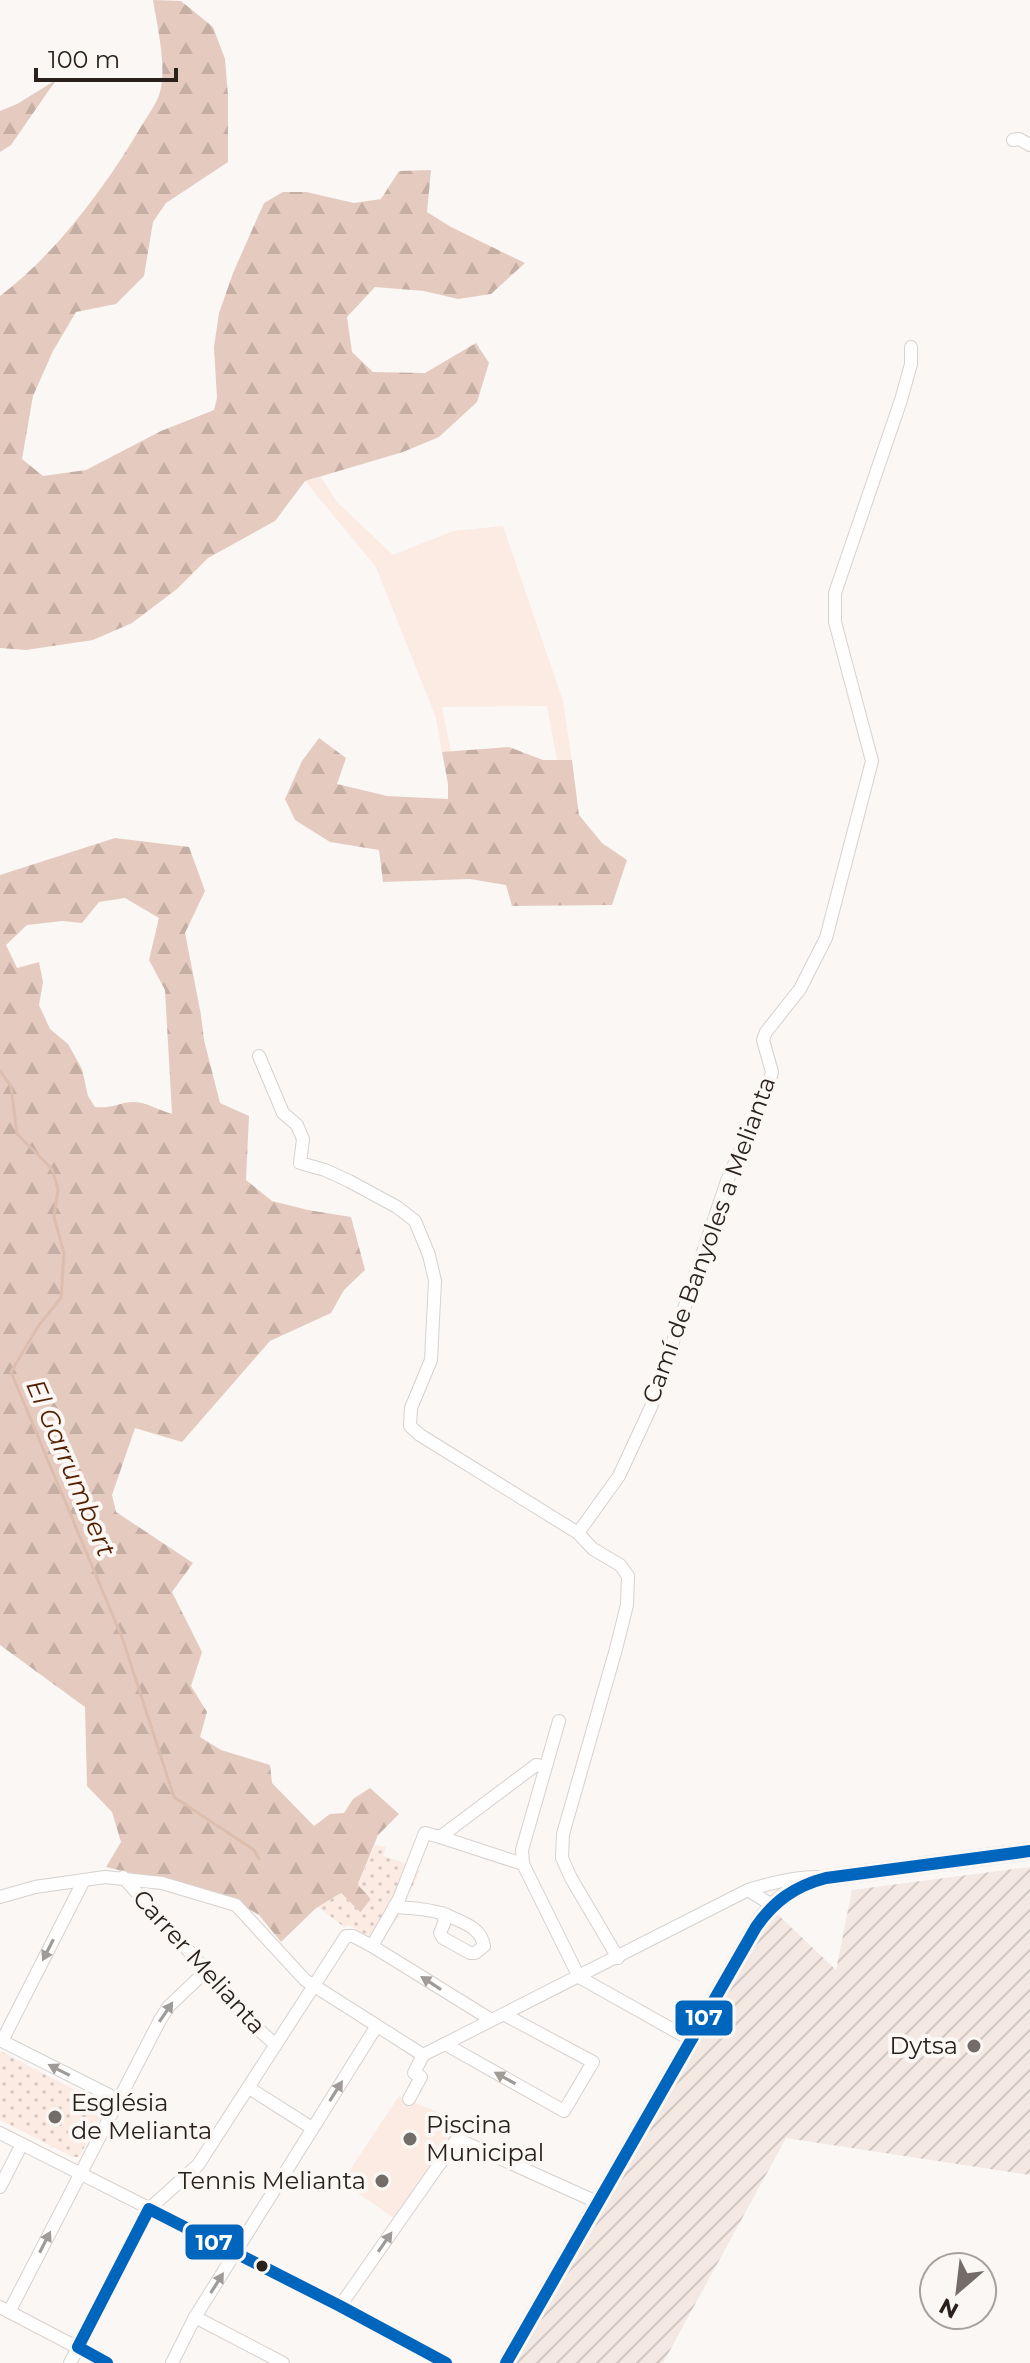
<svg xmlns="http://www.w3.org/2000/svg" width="1030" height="2363" viewBox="0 0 1030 2363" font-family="Montserrat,sans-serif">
  <defs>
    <pattern id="industrial-furrows" width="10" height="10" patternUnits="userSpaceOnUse" patternTransform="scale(2)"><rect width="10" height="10" fill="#f4e8e3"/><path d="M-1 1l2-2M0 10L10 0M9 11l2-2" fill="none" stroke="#d1c7c2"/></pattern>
    <pattern id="forest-firs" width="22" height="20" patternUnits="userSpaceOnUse" patternTransform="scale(2)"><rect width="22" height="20" fill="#e5cbbf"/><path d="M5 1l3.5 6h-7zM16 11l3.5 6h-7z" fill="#c5aea4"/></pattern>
    <pattern id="park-dots" width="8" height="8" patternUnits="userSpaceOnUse" patternTransform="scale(2)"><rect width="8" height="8" fill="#fbebe3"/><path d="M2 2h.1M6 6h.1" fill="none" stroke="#d7c9c2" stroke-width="1.8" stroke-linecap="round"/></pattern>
  </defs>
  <rect width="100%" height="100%" fill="#faf7f5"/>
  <polygon fill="url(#industrial-furrows)" points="1030,1867 1030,2175 786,2138 663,2363 506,2363 772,1909 836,1970 852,1890"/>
  <g fill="#fbebe3">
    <polygon points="321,477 337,502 393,555 453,531 503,526 563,701 572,760 557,760 547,706 442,707 451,752 442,752 436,718 376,567 305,481"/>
    <polygon points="399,2096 444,2115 451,2135 394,2218 342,2182"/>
  </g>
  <g fill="url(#forest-firs)" fill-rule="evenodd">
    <path d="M153,0L181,1L213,27L225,59L228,96V162L166,203L153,222L144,276L116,304L76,312L53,351L33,396L22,459L43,476L86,470L161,431L214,410L217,398L214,347L219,313L233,273L264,203L283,192H306L354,203L381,199L399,171L431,170L427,212L451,227L525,263L491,294L458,299L424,291L375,287L347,317L352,352L373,372L425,373L476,343L489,363L477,402L439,437L403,452L305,481L275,521L208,558L177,589L132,623L93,640L26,650L0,648V296C56,254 107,185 142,125C148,115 157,103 160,92C167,67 157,25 153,0Z"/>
    <polygon points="56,80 11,145 0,152 0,111 17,104"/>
    <polygon points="319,738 346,758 337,784 387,796 448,799 448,784 442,752 509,747 543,760 572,760 579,815 602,843 627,860 612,905 512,906 506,885 470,879 383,882 379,850 330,842 295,820 285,799 302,761"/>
    <path d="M115,838L189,847L205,891L185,933L201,1015L204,1040L220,1103L249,1116L246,1180L272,1201L308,1210L351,1217L365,1270L344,1290L331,1313L270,1341L182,1442L135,1428L112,1495L116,1512L193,1563L172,1592L202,1652L191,1686L207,1712L200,1737L221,1750L270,1765L272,1783L314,1826L330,1814L344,1813L353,1799L370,1788L399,1814L378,1835L358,1884L371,1899L360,1913L341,1893L315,1909L281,1942L259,1915L229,1897L106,1867L121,1842L112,1812L87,1786L85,1707L0,1645V875ZM125,898L159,918L149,960L165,990L172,1114C160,1111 147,1102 134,1102C119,1102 113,1109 95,1107L88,1096L82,1069L68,1044L50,1029L39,1005L43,982L39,962L17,968L6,945L27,925L62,921L82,923L99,902Z"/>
  </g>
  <g fill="url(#park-dots)">
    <polygon points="375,1845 386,1847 383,1856 407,1864 420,1871 399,1915 381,1943 349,1925 344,1927 318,1907 341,1893 361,1913 371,1899 358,1885"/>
    <polygon points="0,2051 100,2103 105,2109 79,2157 73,2157 0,2120"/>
  </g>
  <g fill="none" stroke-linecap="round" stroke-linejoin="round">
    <polyline stroke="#ddbeae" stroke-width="3" points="0,1071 11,1086 17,1134 52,1169 58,1189 54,1217 64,1253 61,1298 39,1325 11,1372 123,1640 174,1797 254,1850 259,1859"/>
    <defs>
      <g id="minor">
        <polyline points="1013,140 1019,139 1030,145"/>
        <polyline points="259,1056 283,1113 297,1125 303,1139 300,1163 325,1170 349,1181 397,1207 415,1221 429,1255 435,1281 431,1360 411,1408 410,1426 420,1435 578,1533 593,1549 620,1565 628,1576 627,1605 616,1649 563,1834 562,1858 571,1878 618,1958"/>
        <polyline points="578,1533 619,1476 651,1407 727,1181 767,1090 772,1072 763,1040 766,1032 800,989 826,938 872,761 835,622 835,593 901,400 911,364 911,347"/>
        <polyline points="559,1721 522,1850 523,1864 579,1977 693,2041"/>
        <polyline points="440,1837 523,1864"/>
        <polyline points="123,1877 259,2030 276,2045"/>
        <polyline points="748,1890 772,1905"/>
        <path d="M0,1897L35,1887L105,1877L162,1883L236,1905L305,1980L423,2055L748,1890C772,1883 793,1877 818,1877"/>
        <path d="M394,1907C412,1908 430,1909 447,1915C463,1923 481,1927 484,1946L475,1953H470L443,1938L440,1933L445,1921L442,1913"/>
        <polyline points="372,1946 399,1899 425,1833 440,1837 536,1765 544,1766"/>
        <polyline points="0,2040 119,2100"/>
        <polyline points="2,2041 84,1880"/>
        <polyline points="445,2044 564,2111 593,2062 505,2015"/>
        <polyline points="249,2088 312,2128"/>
        <polyline points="409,2099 421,2077 414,2073 423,2055"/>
        <polyline points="0,2133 236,2252 446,2363"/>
        <polyline points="0,2187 22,2144"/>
        <polyline points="340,2306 457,2139 599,2203"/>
        <polyline points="0,2307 107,2363"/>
        <polyline points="9,2312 160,2020 169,2006 206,1971"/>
        <polyline points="195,2317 283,2363"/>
        <polyline points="70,2363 149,2209 198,2165 346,1936 353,1936 372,1946 490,2019"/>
        <polyline points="172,2363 195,2317 376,2027"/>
      </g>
      <path id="major" d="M506,2363L756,1927C774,1899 794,1885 826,1878L1030,1851"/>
    </defs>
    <use href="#minor" stroke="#d7d1ce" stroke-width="14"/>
    <use href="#major" stroke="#d7d4d2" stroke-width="18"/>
    <use href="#minor" stroke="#fefefe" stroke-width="12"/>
    <use href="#major" stroke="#f7f1ee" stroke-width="16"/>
    <defs>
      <g id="bus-1">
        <polyline points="107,2363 78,2347 149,2209 340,2306 446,2363"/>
        <path d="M506,2363L756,1927C774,1901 795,1886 826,1878L1030,1851"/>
      </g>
    </defs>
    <use href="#bus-1" stroke="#fbf7f4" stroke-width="18"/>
    <use href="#bus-1" stroke="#0065bd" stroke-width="12"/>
  </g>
  <defs><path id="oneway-solid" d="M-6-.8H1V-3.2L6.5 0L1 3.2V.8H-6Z" transform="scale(2)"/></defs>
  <g fill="#9f9b99">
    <use href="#oneway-solid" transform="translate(48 1950) rotate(117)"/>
    <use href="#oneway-solid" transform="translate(431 1983) rotate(-147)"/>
    <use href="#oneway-solid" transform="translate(166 2012) rotate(-56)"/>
    <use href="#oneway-solid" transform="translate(59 2070) rotate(-153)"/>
    <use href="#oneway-solid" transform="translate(505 2078) rotate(-151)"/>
    <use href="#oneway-solid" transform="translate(336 2091) rotate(-58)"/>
    <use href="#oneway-solid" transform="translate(45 2242) rotate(-63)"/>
    <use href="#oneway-solid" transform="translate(385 2242) rotate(-55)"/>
    <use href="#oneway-solid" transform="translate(217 2283) rotate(-58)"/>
  </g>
  <g fill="#736c69" stroke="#fbf7f4" stroke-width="3">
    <circle cx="974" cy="2046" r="8"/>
    <circle cx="55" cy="2117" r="8"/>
    <circle cx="410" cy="2139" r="8"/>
    <circle cx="382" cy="2181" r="8"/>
  </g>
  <circle fill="#2a211d" stroke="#fbf7f4" stroke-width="3" cx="262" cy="2266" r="7"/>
  <g text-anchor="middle" stroke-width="8" stroke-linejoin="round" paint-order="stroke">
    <g font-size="24" fill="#2a211d" stroke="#fbf7f4">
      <text transform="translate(709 1240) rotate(-70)" y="8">Camí de Banyoles a Melianta</text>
      <text transform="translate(199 1962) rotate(48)" y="8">Carrer Melianta</text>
    </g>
    <g font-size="24" fill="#2a211d" stroke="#fbf7f4" text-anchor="end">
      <text x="958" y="2054">Dytsa</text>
      <text x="71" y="2111" text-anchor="start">Església<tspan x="71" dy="28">de Melianta</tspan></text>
      <text x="426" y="2133" text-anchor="start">Piscina<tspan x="426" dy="28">Municipal</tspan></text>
      <text x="366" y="2189">Tennis Melianta</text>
    </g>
    <g font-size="26" font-style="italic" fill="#541f00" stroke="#fbf7f4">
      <text transform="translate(71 1468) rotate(67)" y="9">El Garrumbert</text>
    </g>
  </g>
  <g stroke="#fbf7f4" stroke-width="3">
    <rect x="674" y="1999" width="60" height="38" rx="8" fill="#0065bd"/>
    <rect x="184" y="2223" width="61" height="38" rx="8" fill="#0065bd"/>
  </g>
  <g font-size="22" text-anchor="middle" font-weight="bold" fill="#fff">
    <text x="704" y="2025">107</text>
    <text x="214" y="2250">107</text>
  </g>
  <g transform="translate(958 2291) rotate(208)"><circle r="38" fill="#fbf7f4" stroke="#a7a19e" stroke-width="2"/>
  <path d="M0-6L14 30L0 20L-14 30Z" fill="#736c69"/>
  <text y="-12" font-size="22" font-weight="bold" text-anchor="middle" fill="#2a211d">N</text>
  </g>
  <path d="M36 68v12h140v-12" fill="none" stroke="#2a211d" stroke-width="4"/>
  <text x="48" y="68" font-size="24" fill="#2a211d" stroke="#fbf7f4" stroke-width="6" paint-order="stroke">100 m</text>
</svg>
